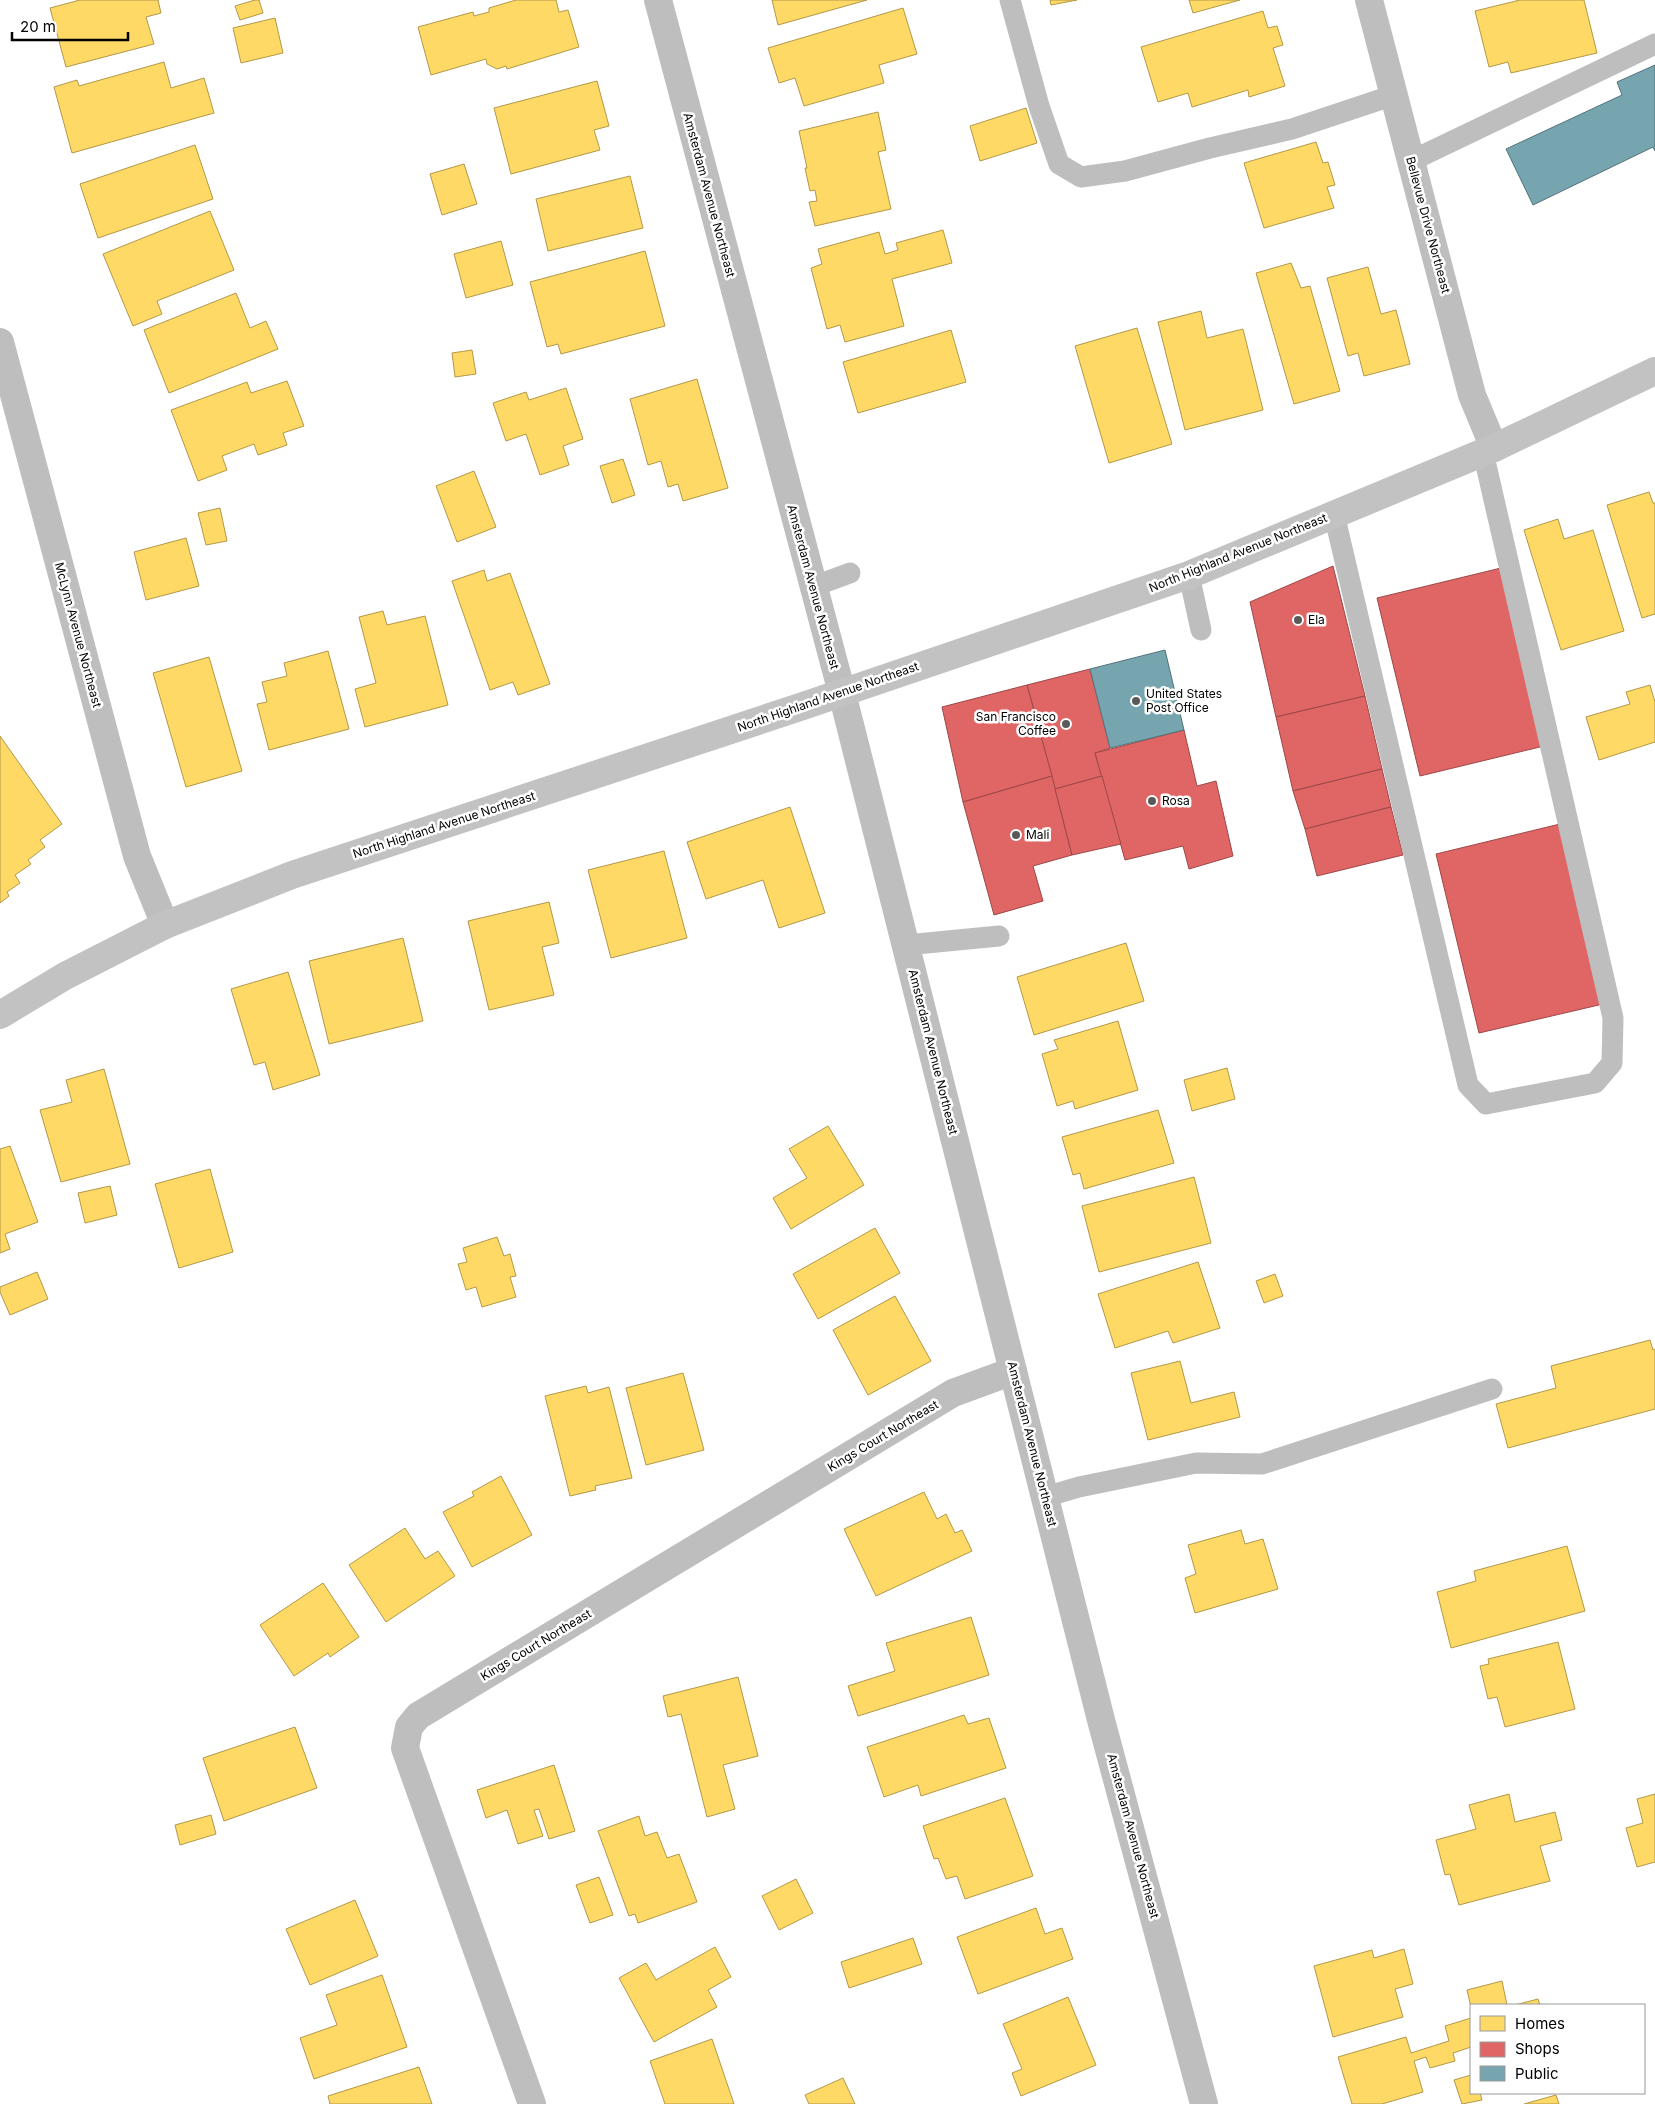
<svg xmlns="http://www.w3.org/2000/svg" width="1655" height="2104" viewBox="0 0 1655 2104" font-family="Inter,sans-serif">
  <rect width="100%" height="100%" fill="#fff"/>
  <g fill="#ffd966" stroke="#b29847">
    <polygon points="80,0 158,0 161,13 146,17 154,44 66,67 50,8"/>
    <polygon points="255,0 259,0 263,13 240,20 235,6"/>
    <polygon points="516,0 556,0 559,12 568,10 579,47 507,69 506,66 497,69 487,64 486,59 431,75 418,27 473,12 474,16 489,12 489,8"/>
    <polygon points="772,0 867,0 778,25"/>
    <polygon points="1050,0 1077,0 1051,5"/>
    <polygon points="1189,0 1240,0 1193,13"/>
    <polygon points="1520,0 1584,0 1597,53 1511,73 1508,62 1489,67 1475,11"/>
    <polygon points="903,8 917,54 879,65 884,83 804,106 795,78 779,83 768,48"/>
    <polygon points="1263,11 1268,28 1277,26 1283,45 1273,48 1285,86 1249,97 1248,90 1192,107 1188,93 1158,102 1141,47"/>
    <polygon points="275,18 283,53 241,63 233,28"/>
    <polygon points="164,62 171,88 204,78 214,113 72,153 54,87 77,80 79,86"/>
    <polygon points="597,81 609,126 594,130 600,150 511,174 494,108"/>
    <polygon points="1026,108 1037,143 980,161 970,126"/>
    <polygon points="878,112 886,150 878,152 891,209 815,226 809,202 817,201 815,190 810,191 805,168 807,168 799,131"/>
    <polygon points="1316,142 1323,163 1328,162 1335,185 1327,187 1334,208 1264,228 1244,163"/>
    <polygon points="195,145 213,199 98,238 80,184"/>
    <polygon points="464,164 477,204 442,215 430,174"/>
    <polygon points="630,176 643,228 548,251 536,199"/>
    <polygon points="210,211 234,270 157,301 162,314 133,326 103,254"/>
    <polygon points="943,230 952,263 892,279 904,326 845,342 840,325 827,329 811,268 822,264 818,249 879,232 885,254 898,250 896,243"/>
    <polygon points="501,241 513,285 466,298 454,254"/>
    <polygon points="645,251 665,326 561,354 558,344 547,347 530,282"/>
    <polygon points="1291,263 1301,288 1310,286 1340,391 1294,404 1256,273"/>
    <polygon points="1368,267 1381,314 1396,310 1410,364 1364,376 1358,353 1348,356 1327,278"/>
    <polygon points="236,293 250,328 266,321 278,349 169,393 144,330"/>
    <polygon points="1201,311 1207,338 1243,329 1263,410 1185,430 1158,322"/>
    <polygon points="1137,328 1172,444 1109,463 1075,346"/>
    <polygon points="951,330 966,382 858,413 843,362"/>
    <polygon points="472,350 476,374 455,377 452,353"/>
    <polygon points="697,379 728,488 683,501 678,484 668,487 661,461 648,465 630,399"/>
    <polygon points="287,381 304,426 283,433 287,445 258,455 254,444 222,456 227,470 198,481 171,410 247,382 251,393"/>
    <polygon points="566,388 583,439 563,446 569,465 540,475 526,434 506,441 493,403 526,392 529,400"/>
    <polygon points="623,459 635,495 612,503 600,466"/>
    <polygon points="474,471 496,527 457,542 436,486"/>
    <polygon points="1649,492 1653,503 1655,503 1655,614 1642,618 1607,505"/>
    <polygon points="220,508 227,541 206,545 198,513"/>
    <polygon points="1558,519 1564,539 1593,530 1624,631 1561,650 1524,530"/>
    <polygon points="186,538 199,586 146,600 134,552"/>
    <polygon points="484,570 487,581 510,573 550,684 518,695 513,682 490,690 452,581"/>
    <polygon points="383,611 387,625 425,616 448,705 365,727 355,689 376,683 359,617"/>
    <polygon points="328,651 349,729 269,750 257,704 267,702 262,682 287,676 284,663"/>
    <polygon points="209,657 242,771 186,787 153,673"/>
    <polygon points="1650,685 1655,702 1655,742 1599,760 1586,717 1630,704 1626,692"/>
    <polygon points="0,736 62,824 40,840 45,847 28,860 31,864 15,875 20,883 7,892 9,896 0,903"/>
    <polygon points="790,807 825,913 779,928 763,880 706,899 687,842"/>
    <polygon points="664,851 687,938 611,958 588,870"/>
    <polygon points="549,902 559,943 542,947 554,995 489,1010 468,921"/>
    <polygon points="403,938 423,1021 329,1044 309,961"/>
    <polygon points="1126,943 1144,1001 1034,1035 1017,977"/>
    <polygon points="288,972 320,1075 273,1090 265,1062 254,1065 231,989"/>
    <polygon points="1118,1021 1138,1090 1075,1109 1073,1101 1057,1106 1042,1054 1058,1049 1054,1040"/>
    <polygon points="1227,1068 1235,1099 1192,1111 1184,1080"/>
    <polygon points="104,1069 130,1164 61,1182 40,1110 72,1102 66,1080"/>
    <polygon points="1158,1110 1174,1163 1084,1189 1080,1173 1073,1175 1062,1137"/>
    <polygon points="828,1126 864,1185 791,1229 773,1198 807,1178 789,1149"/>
    <polygon points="10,1146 38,1222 5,1234 10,1249 0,1253 0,1149"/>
    <polygon points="210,1169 233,1252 179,1268 155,1184"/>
    <polygon points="1194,1177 1211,1243 1099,1272 1082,1206"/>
    <polygon points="110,1186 117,1215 85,1223 78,1193"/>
    <polygon points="875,1228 900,1273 818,1319 793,1274"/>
    <polygon points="497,1237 504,1256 510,1254 516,1276 510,1277 516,1297 482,1307 476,1287 466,1290 458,1264 467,1262 463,1248"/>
    <polygon points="1198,1262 1220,1328 1173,1343 1168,1331 1115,1348 1098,1294"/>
    <polygon points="37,1272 48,1299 10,1315 0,1292 0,1287"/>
    <polygon points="1275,1274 1283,1296 1264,1303 1256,1281"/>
    <polygon points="895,1296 931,1361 868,1395 833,1330"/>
    <polygon points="1650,1340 1653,1350 1655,1349 1655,1409 1508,1448 1496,1404 1556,1388 1551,1366"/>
    <polygon points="1180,1361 1191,1403 1234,1392 1240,1417 1148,1440 1131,1373"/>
    <polygon points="683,1373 704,1450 646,1465 626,1388"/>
    <polygon points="586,1386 588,1393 609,1387 632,1478 595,1486 596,1490 570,1496 545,1396"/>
    <polygon points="501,1476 532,1535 472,1567 443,1512 474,1496 472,1492"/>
    <polygon points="924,1492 937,1519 946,1514 955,1533 962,1530 972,1551 876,1596 844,1529"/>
    <polygon points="405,1528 425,1559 438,1551 455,1576 386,1622 349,1565"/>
    <polygon points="1241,1530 1245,1544 1263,1539 1278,1589 1195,1613 1185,1578 1196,1574 1188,1545"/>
    <polygon points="1567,1546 1585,1611 1451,1648 1437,1592 1476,1581 1474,1571"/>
    <polygon points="323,1583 359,1637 330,1657 328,1653 294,1676 260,1625"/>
    <polygon points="971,1617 989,1675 858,1716 848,1686 895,1671 886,1643"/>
    <polygon points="1558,1642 1575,1709 1505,1727 1497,1697 1488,1699 1480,1666 1489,1664 1488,1659"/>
    <polygon points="738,1677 758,1756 723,1765 735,1809 707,1817 681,1714 668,1717 663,1696"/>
    <polygon points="964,1715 968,1724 989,1718 1006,1768 921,1796 918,1785 884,1797 867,1747"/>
    <polygon points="295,1727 317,1788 224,1821 203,1758"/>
    <polygon points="554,1765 575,1831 549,1839 539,1809 534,1810 543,1836 518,1844 507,1810 486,1818 477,1790"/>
    <polygon points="1509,1794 1515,1822 1555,1812 1562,1840 1540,1846 1550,1881 1459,1905 1450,1874 1445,1875 1436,1840 1476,1829 1469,1805"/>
    <polygon points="1655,1794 1655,1862 1637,1867 1626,1828 1643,1823 1637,1799"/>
    <polygon points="1005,1798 1033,1876 965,1899 957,1876 946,1879 938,1858 934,1859 923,1826"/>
    <polygon points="211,1815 216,1834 180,1845 175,1825"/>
    <polygon points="639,1816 645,1836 657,1832 667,1858 679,1854 697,1902 638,1923 635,1914 629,1916 598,1831"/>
    <polygon points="599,1877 613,1915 590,1923 576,1885"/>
    <polygon points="796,1879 813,1913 779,1930 762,1896"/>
    <polygon points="355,1900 378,1956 310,1985 286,1929"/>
    <polygon points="1036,1908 1045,1934 1062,1928 1073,1959 978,1994 957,1937"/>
    <polygon points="913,1938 922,1964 849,1988 841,1962"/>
    <polygon points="715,1947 731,1977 708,1990 717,2007 654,2042 619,1978 646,1963 656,1980"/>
    <polygon points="1404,1949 1413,1984 1395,1989 1403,2017 1333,2037 1314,1966 1372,1950 1374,1958"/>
    <polygon points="382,1975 407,2047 314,2079 300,2038 337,2025 326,1995"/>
    <polygon points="1502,1981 1507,2005 1471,2005 1471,2007 1467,1990"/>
    <polygon points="1068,1997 1096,2065 1021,2096 1012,2073 1022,2069 1003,2024"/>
    <polygon points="1538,1999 1540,2005 1515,2005"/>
    <polygon points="1471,2018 1471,2047 1453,2053 1455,2061 1430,2068 1426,2057 1414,2061 1423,2092 1382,2104 1352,2104 1338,2057 1406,2037 1411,2053 1449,2041 1445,2026"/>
    <polygon points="712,2039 734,2104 665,2104 650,2061"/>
    <polygon points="419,2067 432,2104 330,2104 328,2096"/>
    <polygon points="1471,2075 1471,2093 1480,2093 1482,2100 1462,2104 1454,2080"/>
    <polygon points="843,2078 855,2104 809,2104 805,2095"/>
    <polygon points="1556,2095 1559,2104 1524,2104"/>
  </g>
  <g fill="#e06666" stroke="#9d4747">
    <polygon points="1333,566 1365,696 1276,717 1250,602"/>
    <polygon points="1501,568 1544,746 1420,776 1377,598"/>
    <polygon points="1090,669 1110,748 1095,753 1102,776 1055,789 1027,685"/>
    <polygon points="1027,685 1052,776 963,802 942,707"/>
    <polygon points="1365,696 1382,769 1293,791 1276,717"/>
    <polygon points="1184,730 1197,786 1216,781 1233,856 1189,869 1183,846 1125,860 1095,753"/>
    <polygon points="1382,769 1391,807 1305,829 1293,791"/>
    <polygon points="1052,776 1072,855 1033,866 1043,901 994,915 963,802"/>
    <polygon points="1102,776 1121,844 1072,855 1055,789"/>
    <polygon points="1391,807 1403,855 1317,876 1305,829"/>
    <polygon points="1560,824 1603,1004 1479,1033 1436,854"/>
  </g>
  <g fill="#76a5af" stroke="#53747a">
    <polygon points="1655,65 1655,151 1653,147 1533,205 1506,149 1622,95 1617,82"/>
    <polygon points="1165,650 1184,730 1110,748 1090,669"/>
  </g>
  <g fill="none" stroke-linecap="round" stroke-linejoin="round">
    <g stroke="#bebebe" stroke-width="21">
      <polyline points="1010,0 1039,106 1059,164 1081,177 1125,171 1210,148 1292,129 1394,95"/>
      <polyline points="1411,161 1655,44"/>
      <polyline points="1334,514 1468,1085 1486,1104 1595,1083 1612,1063 1613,1018 1483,452"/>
      <polyline points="1189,575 1201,630"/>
      <polyline points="812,587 850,573"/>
      <polyline points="906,945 999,936"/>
      <polyline points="1045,1497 1079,1487 1196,1463 1262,1464 1492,1389"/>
    </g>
    <g stroke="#bebebe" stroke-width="28">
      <polyline points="658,0 842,693 1101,1720 1204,2104"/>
      <polyline points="1369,0 1472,395 1494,448"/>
      <polyline points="0,342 137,856 165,925"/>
      <polyline points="532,2104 405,1748 409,1727 418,1716 953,1393 1013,1371"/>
    </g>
    <polyline stroke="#c2c2c2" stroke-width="28" points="0,1015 65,976 165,925 292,875 800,707 1189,575 1494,448 1655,371"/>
  </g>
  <g fill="#595959" stroke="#fff" stroke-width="2">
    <circle cx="1298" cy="620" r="5"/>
    <circle cx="1136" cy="701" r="5"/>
    <circle cx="1066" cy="724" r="5"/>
    <circle cx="1152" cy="801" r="5"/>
    <circle cx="1016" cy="835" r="5"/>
  </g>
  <g text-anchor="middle" stroke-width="5" stroke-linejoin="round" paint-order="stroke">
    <g font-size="12" fill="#000" stroke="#fff">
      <text transform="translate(709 195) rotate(75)" y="4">Amsterdam Avenue Northeast</text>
      <text transform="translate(1428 225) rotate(75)" y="4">Bellevue Drive Northeast</text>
      <text transform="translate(1238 553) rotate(-22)" y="4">North Highland Avenue Northeast</text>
      <text transform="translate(813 587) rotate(75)" y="4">Amsterdam Avenue Northeast</text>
      <text transform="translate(78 635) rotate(75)" y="4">McLynn Avenue Northeast</text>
      <text transform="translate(828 697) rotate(-19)" y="4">North Highland Avenue Northeast</text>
      <text transform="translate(444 825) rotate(-18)" y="4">North Highland Avenue Northeast</text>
      <text transform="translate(933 1052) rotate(76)" y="4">Amsterdam Avenue Northeast</text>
      <text transform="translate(883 1436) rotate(-31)" y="4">Kings Court Northeast</text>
      <text transform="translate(1032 1444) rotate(76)" y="4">Amsterdam Avenue Northeast</text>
      <text transform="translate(536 1645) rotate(-31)" y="4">Kings Court Northeast</text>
      <text transform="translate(1133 1836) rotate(75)" y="4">Amsterdam Avenue Northeast</text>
    </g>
    <g font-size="12" fill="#000" stroke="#fff" text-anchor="start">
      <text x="1308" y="624">Ela</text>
      <text x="1146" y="698">United States<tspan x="1146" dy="14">Post Office</tspan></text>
      <text x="1056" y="721" text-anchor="end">San Francisco<tspan x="1056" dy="14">Coffee</tspan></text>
      <text x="1162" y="805">Rosa</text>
      <text x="1026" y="839">Mali</text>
    </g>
  </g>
  <rect x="1470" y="2004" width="175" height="90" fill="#ffffff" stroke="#999999"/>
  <rect x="1480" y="2016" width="25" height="15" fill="#ffd966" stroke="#999999"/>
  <text x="1515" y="2029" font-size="15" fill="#000000">Homes</text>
  <rect x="1480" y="2042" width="25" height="15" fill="#e06666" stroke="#999999"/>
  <text x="1515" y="2054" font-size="15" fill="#000000">Shops</text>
  <rect x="1480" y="2066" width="25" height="15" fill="#76a5af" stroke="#999999"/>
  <text x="1515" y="2079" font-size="15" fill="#000000">Public</text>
  <path d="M12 32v8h116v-8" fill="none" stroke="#000000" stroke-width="2.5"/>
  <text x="20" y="32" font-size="15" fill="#000000" stroke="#ffffff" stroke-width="4" paint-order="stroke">20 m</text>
</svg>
